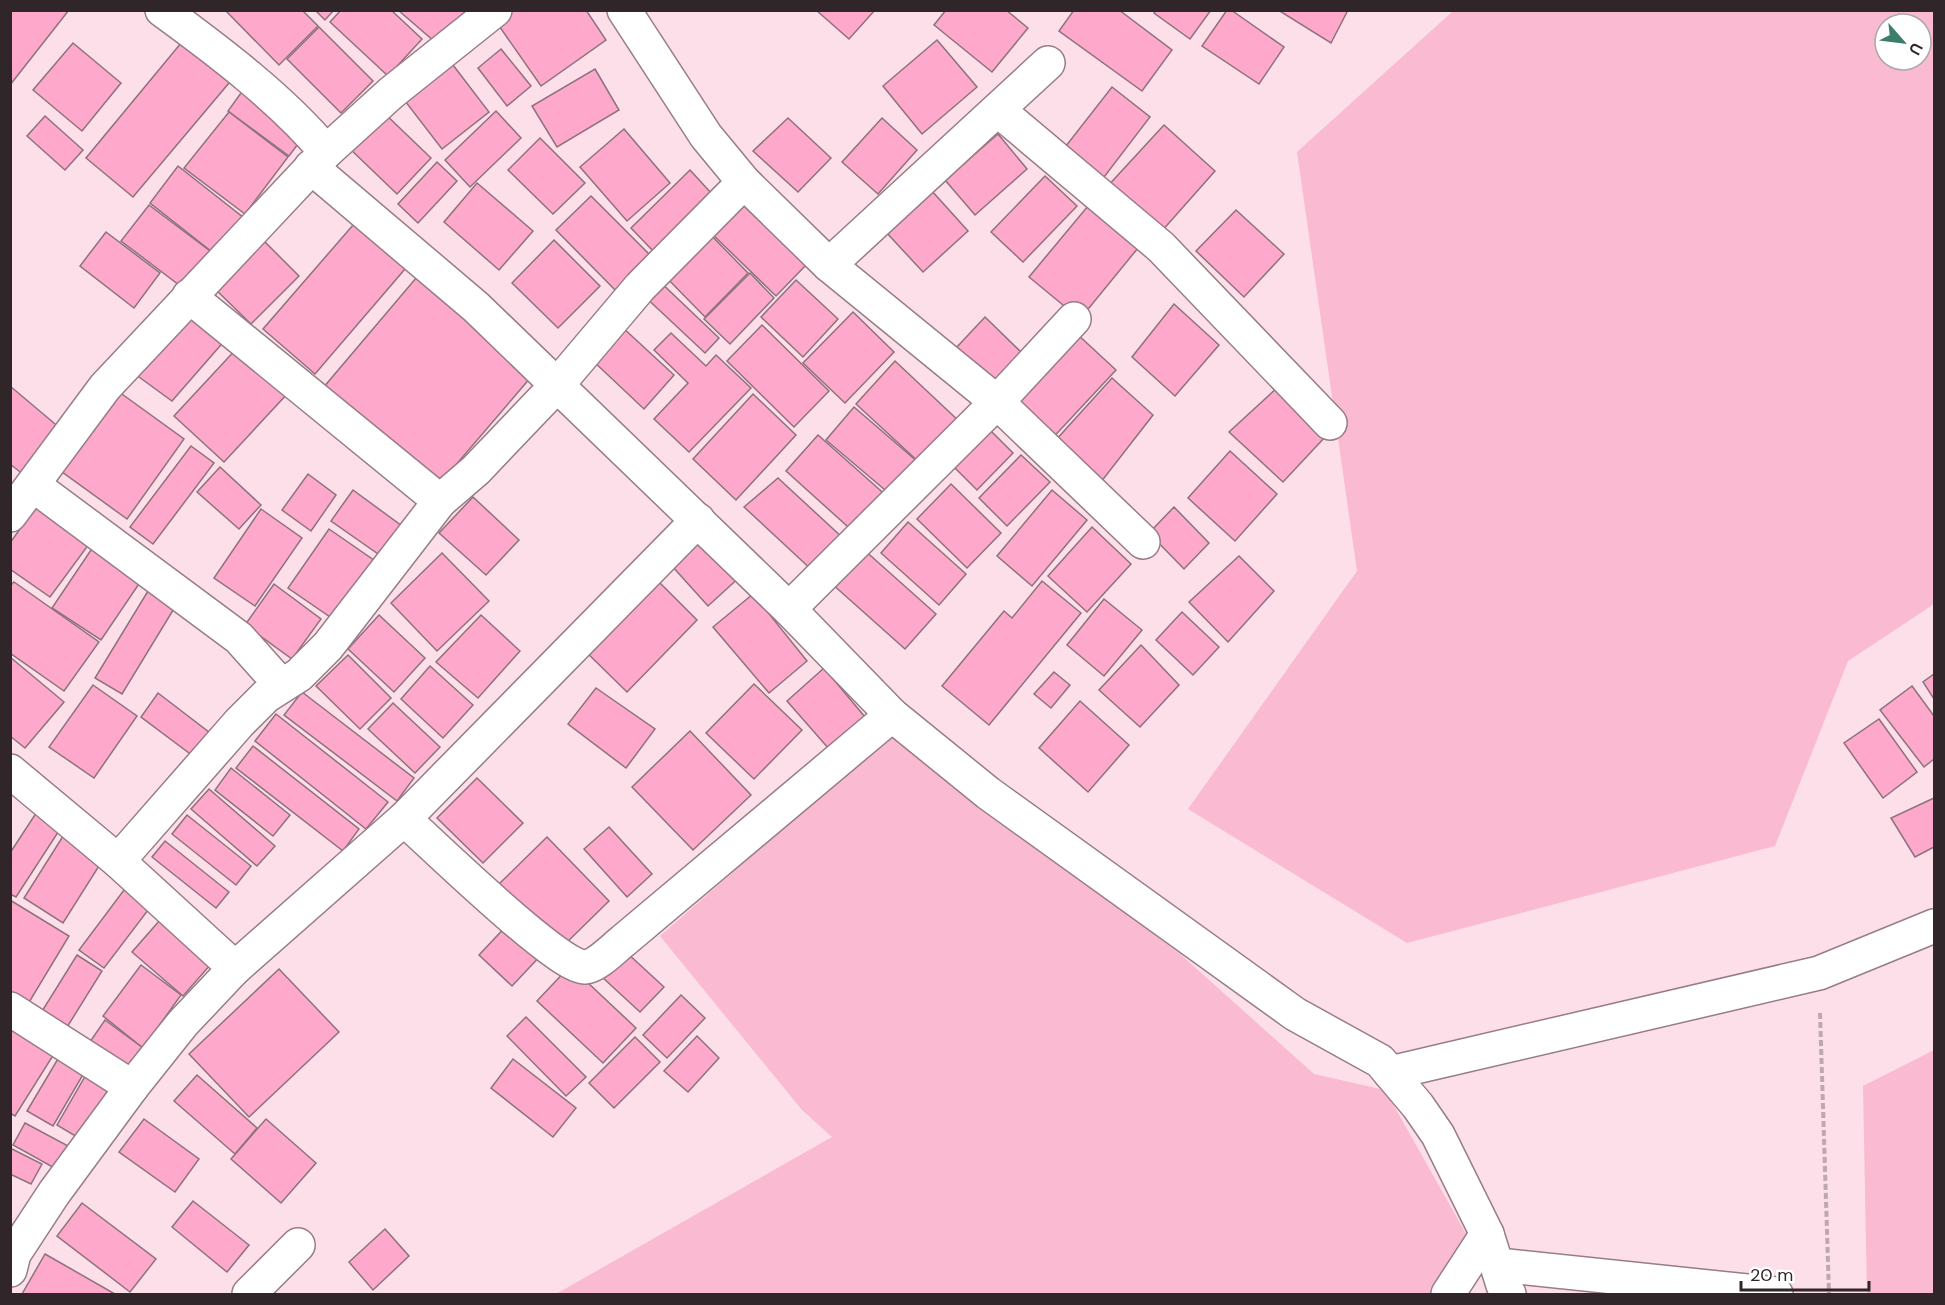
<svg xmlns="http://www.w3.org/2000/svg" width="1945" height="1305" viewBox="0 0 1945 1305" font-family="'DM Sans',sans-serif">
  <rect width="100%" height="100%" fill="#fcdfe9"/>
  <g fill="#f9bad2" fill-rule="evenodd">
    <path d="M1453,11H1934V604L1848,661L1775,846L1407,943L1188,809L1357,571L1297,152ZM1885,24H1921V60H1885Z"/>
    <polygon points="890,735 1180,954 1314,1074 1385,1090 1474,1248 1439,1294 556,1294 832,1137 802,1110 660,936"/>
    <polygon points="1934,1050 1934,1294 1867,1294 1863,1086"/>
  </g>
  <g fill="#fea8cb" stroke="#8d727c" stroke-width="1.5">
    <polygon points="10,10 69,10 10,85"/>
    <polygon points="225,10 302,10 318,26 279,65"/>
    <polygon points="315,10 334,10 325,20"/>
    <polygon points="341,10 391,10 422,39 388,76 330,22"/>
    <polygon points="398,10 473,10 442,48"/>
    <polygon points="514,10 586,10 606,40 541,86 497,23"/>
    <polygon points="816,10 875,10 849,39"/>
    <polygon points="946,10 1006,10 1028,28 992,72 934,25"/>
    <polygon points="1074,10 1119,10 1172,50 1142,91 1059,31"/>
    <polygon points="1156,10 1211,10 1190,39 1154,13"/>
    <polygon points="1227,10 1231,10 1284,47 1259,84 1202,46"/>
    <polygon points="1278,10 1348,10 1331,43"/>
    <polygon points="319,27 373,81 341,113 287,59"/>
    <polygon points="186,37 234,77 133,197 86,158"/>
    <polygon points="937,40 977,87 922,134 883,86"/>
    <polygon points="73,43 121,83 82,131 33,90"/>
    <polygon points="501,49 531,86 507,106 478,68"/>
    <polygon points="453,65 489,112 442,149 405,101"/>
    <polygon points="595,69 619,110 557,147 532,106"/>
    <polygon points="246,86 307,132 289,156 228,111"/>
    <polygon points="1112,87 1150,117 1101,181 1062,151"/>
    <polygon points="381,110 431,158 397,194 347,146"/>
    <polygon points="496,111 521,138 470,187 445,160"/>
    <polygon points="229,112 288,157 245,214 184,168"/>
    <polygon points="45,116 83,150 65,170 27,136"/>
    <polygon points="788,118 831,158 798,192 753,151"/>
    <polygon points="882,118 917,150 878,194 842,162"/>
    <polygon points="1164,125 1215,171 1161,232 1106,188"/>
    <polygon points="624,129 670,183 627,221 580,167"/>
    <polygon points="998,134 1027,169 975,215 945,180"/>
    <polygon points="540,138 585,183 553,214 508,170"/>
    <polygon points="437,162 457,181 418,223 398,204"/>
    <polygon points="178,166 244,218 216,255 150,203"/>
    <polygon points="690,170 712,194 654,252 631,228"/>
    <polygon points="1045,176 1077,206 1023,262 991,232"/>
    <polygon points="477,183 533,231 499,270 444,222"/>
    <polygon points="931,190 968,231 923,272 885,231"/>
    <polygon points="591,196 654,259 619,294 556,230"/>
    <polygon points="739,198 807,264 776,296 708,230"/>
    <polygon points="149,205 210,251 183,288 121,241"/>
    <polygon points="1088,206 1138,248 1080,319 1029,277"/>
    <polygon points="1236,210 1284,254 1244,297 1196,251"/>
    <polygon points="360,217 411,262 315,374 263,329"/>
    <polygon points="705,229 748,273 705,317 661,272"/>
    <polygon points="106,232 160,273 134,308 80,266"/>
    <polygon points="260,237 299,276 251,324 212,286"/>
    <polygon points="554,240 600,286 558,328 512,283"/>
    <polygon points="422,271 537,370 437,487 323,388"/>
    <polygon points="750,273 774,298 730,344 704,319"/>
    <polygon points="656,278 719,338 705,353 641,293"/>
    <polygon points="796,280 838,319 803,357 761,317"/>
    <polygon points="1174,304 1219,345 1175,396 1132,357"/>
    <polygon points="184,306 226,339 172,401 128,369"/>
    <polygon points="853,312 894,352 845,403 803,363"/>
    <polygon points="985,317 1021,352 993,383 956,348"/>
    <polygon points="762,325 829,391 794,427 727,361"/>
    <polygon points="621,326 674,375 644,409 591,359"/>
    <polygon points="671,333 706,366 716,355 751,388 689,452 654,419 688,383 654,350"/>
    <polygon points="1076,333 1116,370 1047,444 1008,408"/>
    <polygon points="239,346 289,392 224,462 174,416"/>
    <polygon points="895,361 961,423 922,465 856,404"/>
    <polygon points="1112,378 1153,415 1101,482 1055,441"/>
    <polygon points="10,386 67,434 29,479 10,464"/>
    <polygon points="1278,387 1326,436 1283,482 1229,432"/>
    <polygon points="115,389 184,439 127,519 58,469"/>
    <polygon points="753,394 796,435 736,500 693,459"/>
    <polygon points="854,407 919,463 891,495 826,440"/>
    <polygon points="986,426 1013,453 977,490 950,463"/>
    <polygon points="818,435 889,498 857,535 786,471"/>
    <polygon points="191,446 214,463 153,544 130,527"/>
    <polygon points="1230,451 1277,494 1235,541 1188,498"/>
    <polygon points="1021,455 1050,482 1007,526 979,498"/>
    <polygon points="220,467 261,505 239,529 197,492"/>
    <polygon points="308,474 336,495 311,531 282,510"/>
    <polygon points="778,478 844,539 814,572 744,507"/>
    <polygon points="951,484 1001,533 967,568 917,519"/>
    <polygon points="353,490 402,526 381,556 331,521"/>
    <polygon points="1052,490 1087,520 1032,586 997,556"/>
    <polygon points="473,497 519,540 486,575 439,533"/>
    <polygon points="39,502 92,540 50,597 10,569 10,543"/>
    <polygon points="1174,507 1209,543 1184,569 1149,533"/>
    <polygon points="261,509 302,538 255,606 214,578"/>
    <polygon points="908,522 966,574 939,605 881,553"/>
    <polygon points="1092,527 1131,564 1087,612 1048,576"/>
    <polygon points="329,529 378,563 336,621 288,588"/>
    <polygon points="707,535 743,574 708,606 672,566"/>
    <polygon points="95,544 143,578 101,640 52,608"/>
    <polygon points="862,548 936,614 905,649 831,583"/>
    <polygon points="442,553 489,601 437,651 391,603"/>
    <polygon points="1239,556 1274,591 1228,642 1189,602"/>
    <polygon points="650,573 697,620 627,692 579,645"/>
    <polygon points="1042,581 1081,613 989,725 942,686 1004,611 1012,618"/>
    <polygon points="14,582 99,642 64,691 10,653 10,586"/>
    <polygon points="274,584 321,619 292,659 245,625"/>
    <polygon points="148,591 175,607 122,694 95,678"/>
    <polygon points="753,594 807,661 769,693 713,627"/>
    <polygon points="1104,599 1142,630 1104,676 1067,645"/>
    <polygon points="1182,612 1219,647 1193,675 1156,640"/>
    <polygon points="379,615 425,658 394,692 348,649"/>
    <polygon points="481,615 520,651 478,698 436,662"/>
    <polygon points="1141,645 1179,685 1140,727 1099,690"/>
    <polygon points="348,655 391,698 360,729 316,686"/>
    <polygon points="10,657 64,702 25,748 10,736"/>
    <polygon points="430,666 473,705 443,738 401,699"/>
    <polygon points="824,668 865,717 829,749 787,701"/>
    <polygon points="1054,672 1070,685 1051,708 1034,694"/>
    <polygon points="1934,674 1934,699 1923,682"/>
    <polygon points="754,684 802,730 754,779 706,733"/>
    <polygon points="93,685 137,716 94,778 49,747"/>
    <polygon points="1912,686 1934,716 1934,759 1924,767 1880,710"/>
    <polygon points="596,688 655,729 626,768 568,724"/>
    <polygon points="302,692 414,778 397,801 284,715"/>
    <polygon points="158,693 214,736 197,759 141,717"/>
    <polygon points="1080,701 1129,745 1088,792 1039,748"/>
    <polygon points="393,703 440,747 415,773 368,729"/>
    <polygon points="276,714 388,802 366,829 255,741"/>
    <polygon points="1879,719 1917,772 1883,798 1844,743"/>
    <polygon points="690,731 751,795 693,850 632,787"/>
    <polygon points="253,746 359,829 343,851 236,768"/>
    <polygon points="231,768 290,815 273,836 215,790"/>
    <polygon points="477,778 523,823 483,863 437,818"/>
    <polygon points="209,789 275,846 257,866 191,809"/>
    <polygon points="1934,798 1934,847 1915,857 1891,818"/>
    <polygon points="42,804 66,820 16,897 10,894 10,853"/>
    <polygon points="187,815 251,866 236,885 172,834"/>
    <polygon points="609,827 652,874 627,897 584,849"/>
    <polygon points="65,833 104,858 63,923 24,898"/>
    <polygon points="547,837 609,901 561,948 499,884"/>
    <polygon points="165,841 229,892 216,908 152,857"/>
    <polygon points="130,882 155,901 104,968 79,950"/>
    <polygon points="10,900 69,936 25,1009 10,1000"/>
    <polygon points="167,912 218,956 183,996 132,952"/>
    <polygon points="511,921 544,952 512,986 479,955"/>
    <polygon points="626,952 664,987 640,1012 602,977"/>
    <polygon points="77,955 102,971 64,1032 39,1016"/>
    <polygon points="141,965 181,995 143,1048 103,1016"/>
    <polygon points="570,966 636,1028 603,1063 537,1001"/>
    <polygon points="279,969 339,1032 249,1117 189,1054"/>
    <polygon points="681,995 705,1018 667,1058 643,1035"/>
    <polygon points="10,1015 59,1046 15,1116 10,1113"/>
    <polygon points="526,1017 586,1077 566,1096 507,1036"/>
    <polygon points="105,1020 143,1048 123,1075 85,1049"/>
    <polygon points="697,1036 719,1058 688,1092 664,1071"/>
    <polygon points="635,1037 660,1062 614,1108 589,1083"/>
    <polygon points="62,1052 88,1066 53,1126 27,1111"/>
    <polygon points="513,1059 576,1108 553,1137 491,1088"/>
    <polygon points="87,1073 118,1090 87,1143 57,1125"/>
    <polygon points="197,1075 257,1128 235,1154 174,1101"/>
    <polygon points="144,1119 199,1159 175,1192 119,1152"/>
    <polygon points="266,1119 316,1163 281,1203 231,1159"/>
    <polygon points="25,1123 70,1147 58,1170 13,1145"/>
    <polygon points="10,1148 42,1164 31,1184 10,1174"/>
    <polygon points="193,1201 249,1245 227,1272 172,1227"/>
    <polygon points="82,1203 156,1259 130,1292 57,1236"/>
    <polygon points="385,1229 409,1256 373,1290 349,1262"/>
    <polygon points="45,1254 115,1294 22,1294"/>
  </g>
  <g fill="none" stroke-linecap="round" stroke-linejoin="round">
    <defs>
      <g id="minor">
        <path d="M162,10C217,50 283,100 326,152"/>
        <polyline points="624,10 706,136 744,182 829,265 997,402 1143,542"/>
        <polyline points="998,110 1161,247 1330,423"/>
        <polyline points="311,167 476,307 789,609 892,715 988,793 1295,1014 1380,1061 1418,1106 1438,1135 1487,1234 1503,1285 1509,1294"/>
        <polyline points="829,265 1048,63"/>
        <polyline points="189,296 440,501"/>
        <polyline points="33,485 239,638 281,685"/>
        <polyline points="10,515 105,387 326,152 391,93 495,10"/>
        <polyline points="789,609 997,402 1074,319"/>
        <polyline points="10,771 118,861 235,968"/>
        <path d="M404,819C429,841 561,970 585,967C597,966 614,948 623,941L892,715"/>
        <polyline points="118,861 239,723 266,696 299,675 328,646 440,501 476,470 558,384 640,287 744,182"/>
        <polyline points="10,1009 132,1087"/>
        <polyline points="1390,1073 1819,973 1934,926"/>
        <polyline points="1498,1265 1776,1294"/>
        <polyline points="10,1270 14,1254 54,1193 132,1087 183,1023 235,968 404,819 698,520"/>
        <polyline points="249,1294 298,1245"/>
        <polyline points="1448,1294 1487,1234"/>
      </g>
    </defs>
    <use href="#minor" stroke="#977d86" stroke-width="36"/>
    <polyline stroke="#bea7af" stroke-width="4" stroke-dasharray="6 3" stroke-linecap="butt" points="1820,1013 1829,1294"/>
    <use href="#minor" stroke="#fff" stroke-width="33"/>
  </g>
  <rect width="1945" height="1305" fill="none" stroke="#302529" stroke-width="24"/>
  <g transform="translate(1903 42) rotate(118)"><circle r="28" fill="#ffffff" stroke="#aca8a9" stroke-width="1.5"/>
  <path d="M0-4.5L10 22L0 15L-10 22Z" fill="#3d7d6c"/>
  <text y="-9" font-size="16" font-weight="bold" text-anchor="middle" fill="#302529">U</text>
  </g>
  <path d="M1741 1281v9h128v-9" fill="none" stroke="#302529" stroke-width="3"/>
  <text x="1750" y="1281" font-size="18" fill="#302529" stroke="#ffffff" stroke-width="4.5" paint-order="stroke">20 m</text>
</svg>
